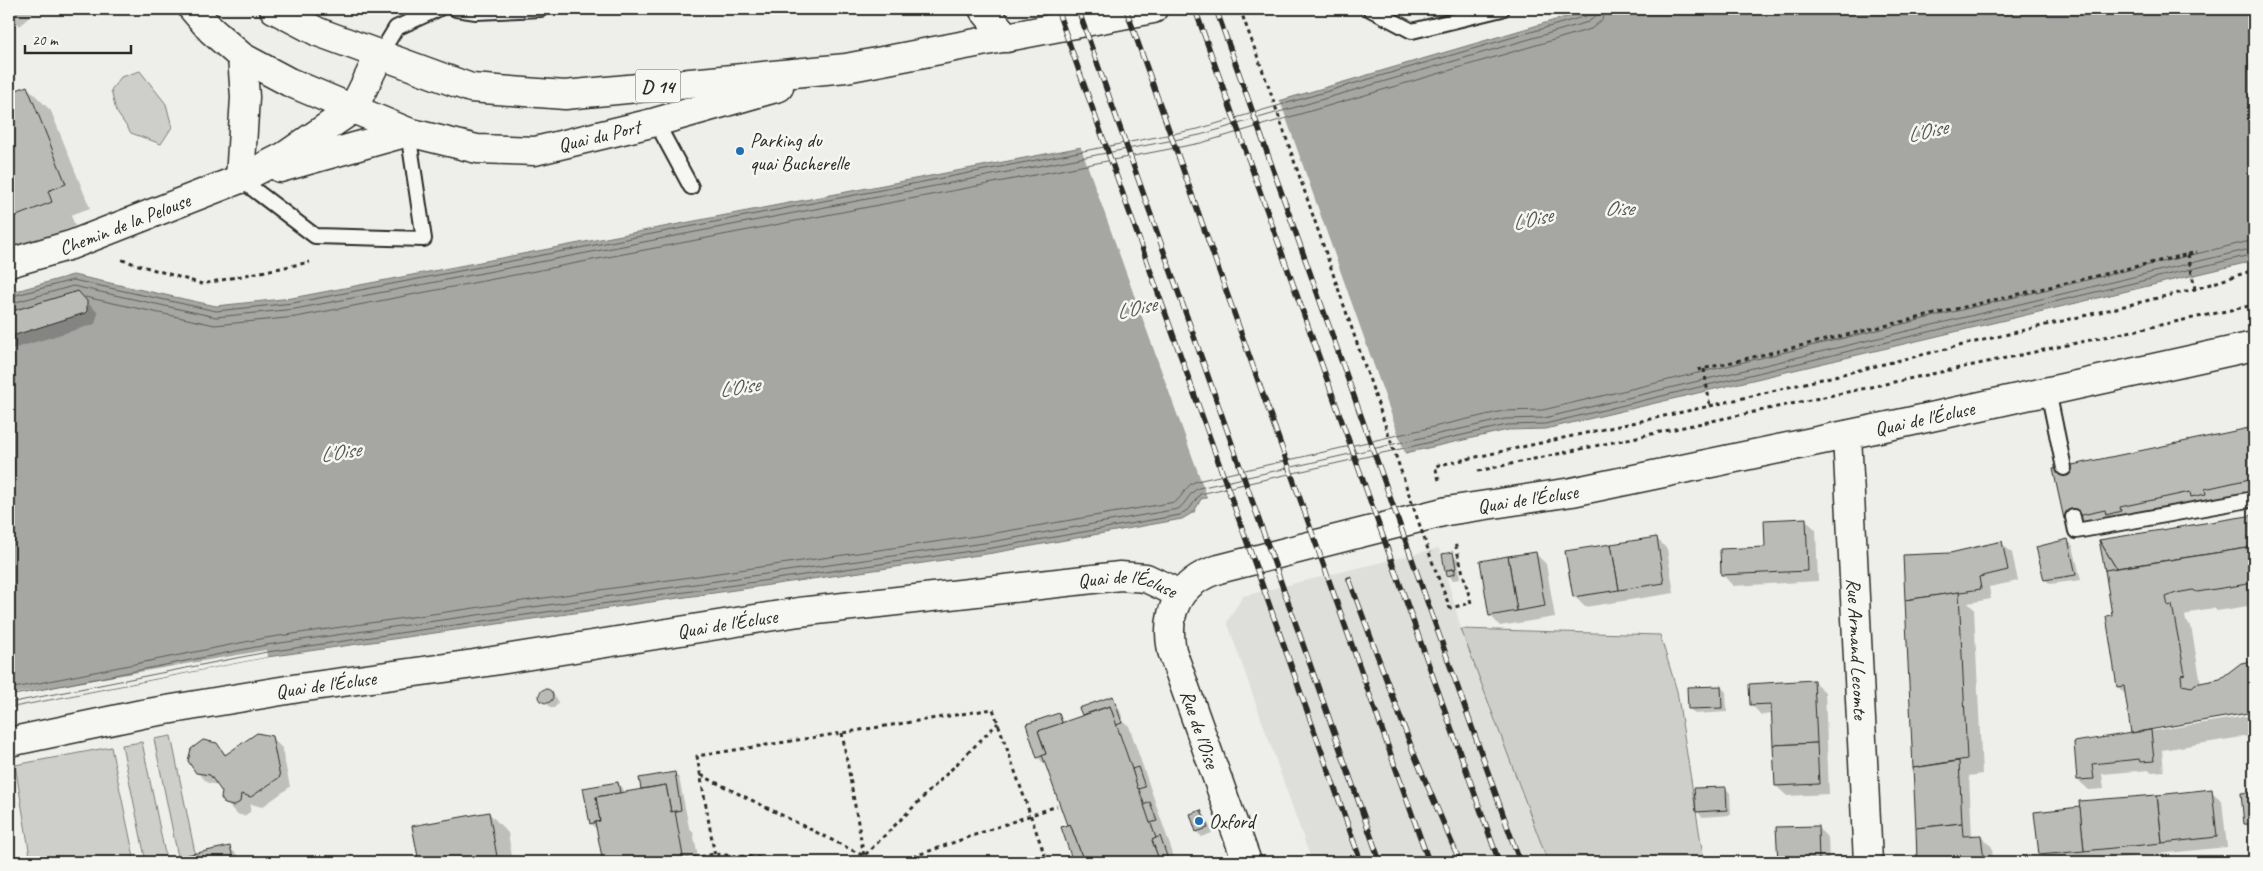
<svg xmlns="http://www.w3.org/2000/svg" width="2263" height="871" viewBox="0 0 2263 871" font-family="Caveat,sans-serif">
  <rect width="100%" height="100%" fill="#eeeeea"/>
  <filter id="ink" filterUnits="userSpaceOnUse"><feTurbulence type="fractalNoise" baseFrequency=".02" numOctaves="2"/><feDisplacementMap in="SourceGraphic" scale="10" xChannelSelector="R" yChannelSelector="G"/><feConvolveMatrix kernelMatrix="1 2 1 2 8 2 1 2 1" color-interpolation-filters="sRGB"/></filter>
  <g filter="url(#ink)">
    <polygon fill="#dededb" points="1439,548 1461,629 1548,862 1312,862 1227,622 1243,596"/>
    <g fill="#cececa" stroke="#7c7c7a">
      <polygon points="140,71 166,104 172,127 161,144 131,133 116,111 111,90 121,77"/>
      <polygon points="1461,629 1660,635 1677,691 1704,862 1548,862"/>
      <polygon points="171,736 195,853 178,857 154,739"/>
      <polygon points="142,742 166,859 146,862 122,745"/>
      <polygon points="111,747 135,862 31,862 15,765"/>
    </g>
    <polygon fill="#a6a6a3" stroke="#757573" points="1593,9 2254,9 2254,258 2245,263 1546,429 1508,430 1201,499 1194,512 1182,519 993,553 267,657 9,708 9,293 73,275 216,306 292,298 1197,125"/>
    <g fill="#eeeeea">
      <polygon points="1279,98 1406,456 1208,500 1080,145 1196,122"/>
      <polygon points="266,650 267,657 15,706 12,694"/>
    </g>
    <g fill="#0003">
      <polygon points="9,9 37,9 20,26 9,15"/>
      <polygon points="27,87 51,111 90,208 71,215 75,226 20,249 9,238 9,94"/>
      <polygon points="77,292 98,313 95,324 9,350 9,313"/>
      <polygon points="2254,428 2254,497 2080,534 2065,518 2055,470"/>
      <polygon points="2254,516 2254,605 2217,611 2214,608 2195,611 2185,616 2186,621 2191,626 2201,684 2221,681 2242,665 2254,662 2254,712 2146,729 2146,732 2254,715 2254,735 2162,750 2164,771 2152,772 2149,770 2102,774 2104,789 2089,790 2078,780 2075,743 2134,734 2126,695 2118,687 2107,617 2114,616 2101,541"/>
      <polygon points="1805,519 1816,530 1818,581 1733,586 1723,575 1766,548"/>
      <polygon points="1656,538 1667,549 1674,593 1585,607 1575,597"/>
      <polygon points="2068,541 2073,546 2081,580 2050,584 2045,579"/>
      <polygon points="2001,543 2012,553 2018,581 1989,587 1991,599 1968,603 1974,609 1982,774 1969,776 1972,837 1981,836 1992,847 1993,862 1919,862 1906,600 1950,554"/>
      <polygon points="1535,553 1546,564 1555,617 1500,626 1490,615"/>
      <polygon points="1452,554 1458,559 1460,579 1453,580 1448,575"/>
      <polygon points="1814,682 1825,692 1829,794 1787,796 1776,786 1773,714 1761,715 1751,704"/>
      <polygon points="1721,687 1726,692 1727,712 1695,714 1690,709"/>
      <polygon points="544,691 552,693 557,699 558,704 554,708 551,708 541,698 541,693"/>
      <polygon points="1112,698 1117,703 1124,722 1129,726 1174,857 1170,859 1171,862 1074,862 1062,828 1069,826 1046,761 1043,763 1038,757 1058,714 1065,723 1084,716 1081,708"/>
      <polygon points="271,737 282,748 290,787 262,807 251,804 250,812 244,816 237,814 226,803 223,792 218,785 208,783 197,772 216,744 227,755"/>
      <polygon points="674,773 679,778 689,827 693,832 699,862 604,862 598,828 596,829 591,823 618,783 623,788 624,793 642,790 641,779"/>
      <polygon points="1725,788 1730,793 1731,815 1702,817 1697,811"/>
      <polygon points="2211,791 2222,801 2227,847 2079,862 2048,862 2040,855"/>
      <polygon points="2254,793 2254,833 2245,824 2242,794"/>
      <polygon points="1201,812 1206,817 1212,833 1202,837 1197,832 1191,815"/>
      <polygon points="489,813 508,833 513,862 420,862 414,827"/>
      <polygon points="1817,827 1828,838 1829,862 1779,862 1778,829"/>
      <polygon points="230,848 245,862 153,862"/>
    </g>
    <g fill="none" stroke-linecap="round" stroke-linejoin="round">
      <g stroke="#5c5c5b" stroke-width="1">
        <polyline points="9,297 73,280 216,311 293,303 1198,129 1586,16 1590,13 1591,9"/>
        <polyline points="85,297 215,325 296,317 1201,143 1591,29 1602,20 1605,9"/>
        <polyline points="9,304 73,286 216,317 295,309 1200,135 1588,22 1595,17 1597,9"/>
        <path d="M9,689L265,638L990,534L1175,502C1184,496 1185,485 1197,481L1503,411L1543,410L2254,240"/>
        <path d="M9,696L266,645L991,542L1178,509C1187,503 1189,492 1199,488L1505,419L1544,418L2254,248"/>
        <polyline points="9,703 267,652 992,548 1180,515 1190,508 1200,494 1507,425 1545,424 2254,254"/>
      </g>
    </g>
    <g fill="#babab7" stroke="#2b2b2b">
      <polygon points="27,86 66,184 48,191 52,202 9,219 9,93"/>
      <polygon points="78,291 87,301 87,311 85,313 9,337 9,312"/>
      <polygon points="2254,427 2254,478 2205,489 2206,494 2191,497 2190,492 2120,507 2121,511 2106,515 2105,510 2064,519 2053,469"/>
      <polygon points="2254,515 2254,547 2116,568 2099,540"/>
      <polygon points="1806,518 1808,571 1721,575 1720,549 1765,547 1764,520"/>
      <polygon points="1657,537 1664,583 1619,590 1611,544"/>
      <polygon points="2068,539 2076,575 2044,580 2036,547"/>
      <polygon points="2099,540 2116,568 2105,571"/>
      <polygon points="2002,541 2008,570 1979,577 1981,589 1905,600 1903,555 1950,553"/>
      <polygon points="1611,544 1619,590 1573,597 1565,551"/>
      <polygon points="2254,547 2254,583 2197,592 2193,590 2176,593 2166,597 2168,606 2172,605 2185,674 2181,675 2182,685 2192,687 2195,684 2220,679 2241,663 2254,661 2254,712 2131,733 2124,686 2117,687 2106,616 2112,615 2105,570"/>
      <polygon points="1453,552 1456,568 1445,571 1442,554"/>
      <polygon points="1536,552 1545,606 1517,611 1508,556"/>
      <polygon points="1508,556 1517,611 1489,616 1480,561"/>
      <polygon points="1455,569 1455,574 1447,576 1446,570"/>
      <polygon points="1959,592 1967,759 1913,768 1905,600"/>
      <polygon points="1814,680 1817,743 1773,745 1771,704 1750,705 1749,684"/>
      <polygon points="1721,686 1722,708 1688,709 1687,687"/>
      <circle cx="546" cy="696" r="7"/>
      <polygon points="1113,696 1122,723 1116,725 1110,706 1082,715 1079,708"/>
      <polygon points="1110,706 1156,838 1152,840 1160,862 1084,862 1070,824 1067,825 1042,755 1046,754 1038,731"/>
      <polygon points="1059,713 1062,723 1038,731 1046,754 1037,758 1026,724"/>
      <polygon points="2151,730 2154,761 2140,762 2139,759 2092,764 2094,779 2077,780 2074,742"/>
      <polygon points="257,733 272,736 280,777 251,797 241,794 240,802 233,806 225,804 221,798 222,792 210,775 196,773 188,761 191,749 203,740 217,743 225,755"/>
      <polygon points="1817,743 1819,784 1775,786 1773,745"/>
      <polygon points="1959,761 1962,823 1916,828 1913,768"/>
      <polygon points="1138,767 1145,787 1138,789 1132,769"/>
      <polygon points="675,772 681,810 671,812 666,785 641,789 639,778"/>
      <polygon points="618,782 620,793 596,797 600,821 590,824 583,788"/>
      <polygon points="666,785 671,812 675,811 684,862 603,862 595,822 600,821 596,797"/>
      <polygon points="1726,787 1727,810 1696,812 1694,788"/>
      <polygon points="2212,789 2217,837 2162,843 2157,795"/>
      <polygon points="2254,792 2254,824 2244,824 2241,793"/>
      <polygon points="2157,795 2162,843 2084,851 2079,801"/>
      <polygon points="1150,802 1157,821 1150,823 1144,805"/>
      <polygon points="2080,807 2084,851 2039,855 2034,812"/>
      <polygon points="1201,810 1208,828 1196,832 1190,814"/>
      <polygon points="489,812 498,862 419,862 412,826"/>
      <polygon points="1962,823 1963,836 1981,835 1984,860 1964,862 1917,862 1916,828"/>
      <polygon points="1070,824 1084,862 1073,862 1061,827"/>
      <polygon points="1818,826 1819,862 1778,862 1776,827"/>
      <polygon points="1160,836 1169,862 1160,862 1152,840"/>
      <polygon points="230,846 234,862 147,862 178,857"/>
    </g>
    <g fill="none" stroke-linecap="round" stroke-linejoin="round">
      <defs>
        <g id="service">
          <polyline points="456,9 476,12 541,9"/>
          <polyline points="1370,9 1412,31 1502,9"/>
          <polyline points="379,56 396,28 438,9"/>
          <polyline points="656,122 691,187"/>
          <polyline points="240,179 315,236 424,239 408,132"/>
          <polyline points="2048,391 2064,468"/>
          <polyline points="2073,517 2076,531 2254,499"/>
        </g>
        <g id="minor">
          <polyline points="983,9 1007,38"/>
          <polyline points="280,168 408,132"/>
          <polyline points="240,179 245,97 242,57"/>
          <path id="s1" d="M9,263L71,245L240,179L285,156L353,109"/>
          <path id="s2" d="M1847,435L1868,862"/>
          <path id="s3" d="M9,742L142,714L299,688L474,664L799,612L1120,576L1146,578L1180,594"/>
          <path id="s4" d="M1247,862L1172,651C1164,611 1180,581 1219,569L1447,511L1572,492L1908,422L2254,346"/>
        </g>
        <g id="primary">
          <path id="s5" d="M193,9L211,30L242,57L289,82L408,132L477,149L535,151L656,122L779,87"/>
          <polyline points="274,9 318,32 471,88 565,95 846,68 1153,9"/>
          <polyline points="353,109 379,56"/>
        </g>
      </defs>
      <use href="#service" stroke="#2b2b2b" stroke-width="18"/>
      <use href="#minor" stroke="#2b2b2b" stroke-width="31"/>
      <use href="#primary" stroke="#2b2b2b" stroke-width="31"/>
      <g stroke="#2b2b2b" stroke-width="3" stroke-dasharray="4 4" stroke-linecap="butt">
        <polyline points="2188,254 2195,289"/>
        <polyline points="122,260 202,284 310,262"/>
        <polyline points="1704,369 1710,406"/>
        <polyline points="1698,370 2197,252"/>
        <polyline points="1478,471 2254,305"/>
        <polyline points="1439,480 1435,466 1710,406 2195,289 2254,270"/>
        <polyline points="1432,561 1450,608 1471,603 1455,543"/>
        <polyline points="842,733 865,862"/>
        <polyline points="701,775 864,856 998,723"/>
        <polyline points="685,860 714,854 808,862"/>
        <polyline points="716,862 697,756 993,709 1047,862"/>
        <polyline points="898,862 1057,806"/>
      </g>
      <use href="#service" stroke="#f6f6f2" stroke-width="14"/>
      <use href="#minor" stroke="#f6f6f2" stroke-width="28"/>
      <use href="#primary" stroke="#f6f6f2" stroke-width="28"/>
      <defs>
        <g id="rail">
          <polyline points="1057,9 1361,862"/>
          <polyline points="1078,9 1380,862"/>
          <polyline points="1126,9 1429,862"/>
          <polyline points="1195,9 1499,862"/>
          <polyline points="1216,9 1520,862"/>
          <polyline points="1349,579 1414,754 1460,862"/>
        </g>
      </defs>
      <use href="#rail" stroke="#2b2b2b" stroke-width="5.5"/>
      <use href="#rail" stroke="#f6f6f2" stroke-width="4" stroke-dasharray="11" stroke-linecap="butt"/>
      <polyline stroke="#2b2b2b" stroke-width="3" stroke-dasharray="4 4" stroke-linecap="butt" points="1240,9 1269,88 1432,561"/>
    </g>
  </g>
  <g fill="#1f6fb2" stroke="#f6f6f2" stroke-width="2">
    <circle cx="740" cy="151" r="5"/>
    <circle cx="1199" cy="821" r="5"/>
  </g>
  <g text-anchor="middle" stroke-width="5" stroke-linejoin="round" paint-order="stroke">
    <rect fill="#f6f6f2" stroke="#686867" stroke-width="1" x="635.5" y="69.5" width="45" height="33" rx="4"/>
    <g font-size="19" font-weight="bold" fill="#2b2b2b">
      <text x="658" y="93">D 14</text>
    </g>
    <g font-size="20" fill="#2b2b2b" stroke="#f6f6f2">
      <text dy="7" stroke="none"><textPath href="#s5" startOffset="446">Quai du Port</textPath></text>
      <text dy="7" stroke="none"><textPath href="#s1" startOffset="122">Chemin de la Pelouse</textPath></text>
      <text dy="7" stroke="none"><textPath href="#s4" startOffset="1051">Quai de l'Écluse</textPath></text>
      <text dy="7" stroke="none"><textPath href="#s4" startOffset="646">Quai de l'Écluse</textPath></text>
      <text dy="7" stroke="none"><textPath href="#s3" startOffset="1132">Quai de l'Écluse</textPath></text>
      <text dy="7" stroke="none"><textPath href="#s3" startOffset="728">Quai de l'Écluse</textPath></text>
      <text dy="7" stroke="none"><textPath href="#s2" startOffset="214">Rue Armand Lecomte</textPath></text>
      <text dy="7" stroke="none"><textPath href="#s3" startOffset="322">Quai de l'Écluse</textPath></text>
      <text transform="translate(1200 729) rotate(71)" y="7">Rue de l'Oise</text>
    </g>
    <g font-size="20" fill="#2b2b2b" stroke="#f6f6f2" text-anchor="start">
      <text x="750" y="147">Parking du<tspan x="750" dy="23">quai Bucherelle</tspan></text>
      <text x="1209" y="828">Oxford</text>
    </g>
    <g font-size="21" font-style="italic" fill="#565655" stroke="#f6f6f2">
      <text transform="translate(1927 131) rotate(-13)" y="7">L'Oise</text>
      <text x="1619" y="215">Oise</text>
      <text transform="translate(1532 219) rotate(-13)" y="7">L'Oise</text>
      <text transform="translate(1136 308) rotate(-13)" y="7">L'Oise</text>
      <text transform="translate(739 387) rotate(-9)" y="7">L'Oise</text>
      <text transform="translate(340 452) rotate(-9)" y="7">L'Oise</text>
    </g>
  </g>
  <rect width="2263" height="871" fill="none" stroke="#f6f6f2" stroke-width="30"/>
  <rect x="15" y="15" width="2233" height="841" fill="none" stroke="#2b2b2b" stroke-width="2" filter="url(#ink)"/>
  <path d="M25 45v8h106v-8" fill="none" stroke="#2b2b2b" stroke-width="2.5"/>
  <text x="32" y="45" font-size="15" fill="#2b2b2b" stroke="#f6f6f2" stroke-width="4" paint-order="stroke">20 m</text>
</svg>
